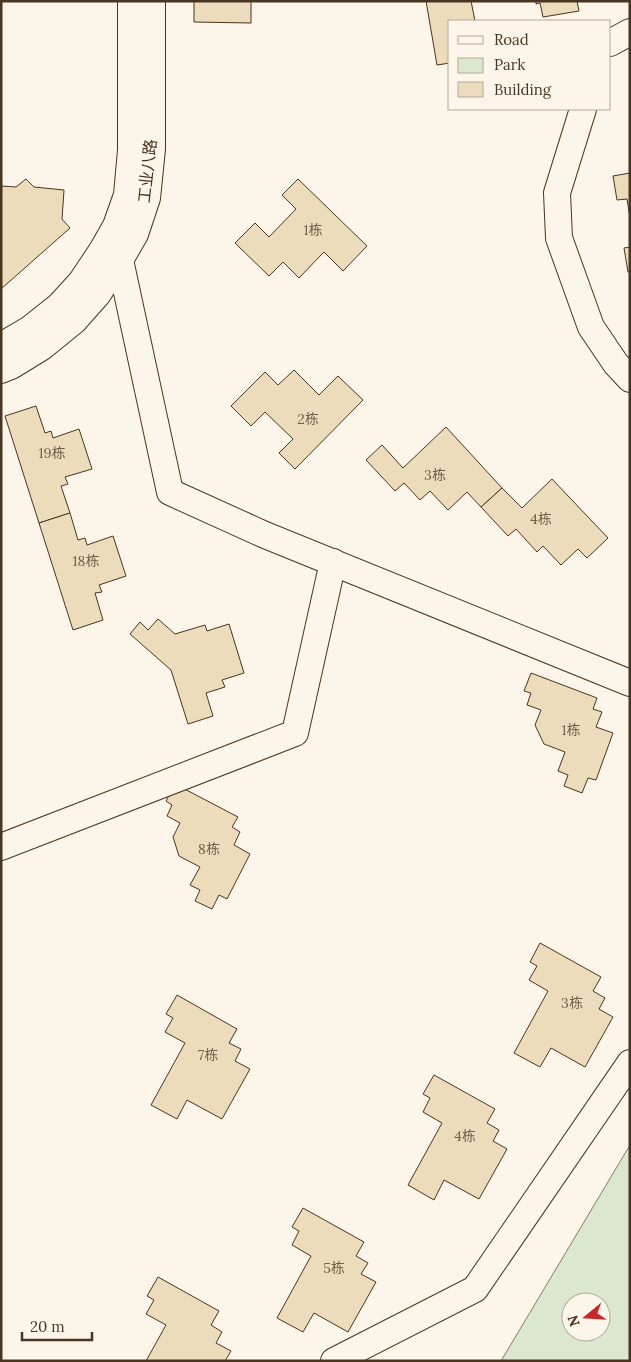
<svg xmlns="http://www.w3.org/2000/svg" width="631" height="1362" viewBox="0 0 631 1362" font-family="Lora,'Noto Sans SC',serif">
  <rect width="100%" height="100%" fill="#fbf6e9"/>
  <path fill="#dce7d0" stroke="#887966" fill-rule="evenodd" d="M630,1145V1361H501ZM571,1302H601V1332H571Z"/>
  <g fill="#ecdcbc" stroke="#4a3520">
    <polygon points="194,1 251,1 251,23 194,22"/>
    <polygon points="426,1 471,1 475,21 450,21 450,63 437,65"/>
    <polygon points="536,1 577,1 579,11 543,17 540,3 536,4"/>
    <polygon points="630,173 630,218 627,199 617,200 613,176"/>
    <polygon points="26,179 34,187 64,190 62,219 70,228 1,289 1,186 16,187"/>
    <polygon points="298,179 367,246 343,271 324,252 299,278 283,262 269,276 235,243 255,223 269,237 296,209 282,195"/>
    <polygon points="630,247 630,272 628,272 624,248"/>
    <polygon points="294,370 319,395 338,376 363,400 295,469 279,453 293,439 265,412 251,426 231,406 265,372 278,385"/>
    <polygon points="36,406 45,433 51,431 53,438 79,429 92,469 65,477 68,484 61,486 70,513 39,523 5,416"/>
    <polygon points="446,427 502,488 481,507 467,492 448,510 430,491 420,500 404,483 395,491 366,460 382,445 403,468"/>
    <polygon points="552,479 608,538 587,558 578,549 561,565 543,546 537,552 516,529 508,536 481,507 502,488 522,508"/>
    <polygon points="70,513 78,540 85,538 87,545 113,536 126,576 99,585 102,592 95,593 103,620 73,630 39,523"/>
    <polygon points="158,619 175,634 205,625 207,631 229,624 244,673 222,680 225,687 206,693 213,716 188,724 171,670 130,634 140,622 148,630"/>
    <polygon points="531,673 597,698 593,709 602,712 596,727 613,733 596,780 588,778 582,793 564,786 568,775 558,771 565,752 544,744 535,725 541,710 527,705 531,693 524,691"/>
    <polygon points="175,784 238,817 232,827 240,832 234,845 250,854 227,899 219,895 212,909 195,901 200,890 190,885 200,867 179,856 173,837 180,823 167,816 172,805 166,801"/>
    <polygon points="540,943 601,977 593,991 605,998 599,1009 613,1017 585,1067 551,1048 540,1067 514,1053 548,991 529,980 537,966 530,962"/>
    <polygon points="177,995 237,1029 229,1043 241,1049 235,1061 250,1069 222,1119 187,1100 177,1119 151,1105 185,1043 165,1032 173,1018 166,1014"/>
    <polygon points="434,1075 495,1109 487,1123 499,1130 493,1141 507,1149 479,1199 444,1180 434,1200 408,1185 442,1123 423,1112 430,1098 423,1094"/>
    <polygon points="303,1208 364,1242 356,1256 368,1263 361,1274 376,1282 348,1332 314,1313 303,1332 277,1318 311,1256 292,1245 299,1231 292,1227"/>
    <polygon points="158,1277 219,1311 211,1325 222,1332 216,1343 231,1351 225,1361 146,1361 166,1325 146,1314 154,1300 147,1296"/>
  </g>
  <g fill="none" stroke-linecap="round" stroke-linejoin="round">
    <defs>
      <g id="minor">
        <polyline points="610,43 630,32"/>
        <polyline points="583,109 557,193 559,238 591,327 616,364 630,379"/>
        <polyline points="103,249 120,260 170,492 265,535 630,683"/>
        <polyline points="1,346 30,329 59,306 81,282 103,249 116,226 127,195 131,150 131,1"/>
        <polyline points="1,370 11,366 42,347 74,321 97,295 120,260 135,234 147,198 152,149 152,1"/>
        <polyline points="1,847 295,733 333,562"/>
        <polyline points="334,1361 475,1289 630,1063"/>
      </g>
    </defs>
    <use href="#minor" stroke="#4a3520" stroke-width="28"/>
    <use href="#minor" stroke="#fbf6e9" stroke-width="26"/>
  </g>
  <g text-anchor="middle" stroke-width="4" stroke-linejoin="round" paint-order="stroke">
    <g font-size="14" fill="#725f47">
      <text x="313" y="235">1栋</text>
      <text x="308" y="424">2栋</text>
      <text x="52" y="458">19栋</text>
      <text x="435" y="480">3栋</text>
      <text x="541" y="524">4栋</text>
      <text x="86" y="566">18栋</text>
      <text x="571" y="735">1栋</text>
      <text x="209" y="854">8栋</text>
      <text x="572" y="1008">3栋</text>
      <text x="208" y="1060">7栋</text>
      <text x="465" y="1141">4栋</text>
      <text x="334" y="1273">5栋</text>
    </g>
    <g font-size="16" fill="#4a3520" stroke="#fbf6e9">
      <text transform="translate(147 171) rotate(-84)" y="6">工业八路</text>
    </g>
  </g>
  <rect width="631" height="1362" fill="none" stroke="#4a3520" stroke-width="5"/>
  <rect x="448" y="20" width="162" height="90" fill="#fbf6e9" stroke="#b4a999"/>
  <rect x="458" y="36" width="25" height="8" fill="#fbf6e9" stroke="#b4a999"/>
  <text x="494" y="45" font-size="15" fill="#4a3520">Road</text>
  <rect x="458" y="58" width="25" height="15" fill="#dce7d0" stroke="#b4a999"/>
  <text x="494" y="70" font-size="15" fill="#4a3520">Park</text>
  <rect x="458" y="82" width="25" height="15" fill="#ecdcbc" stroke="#b4a999"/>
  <text x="494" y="95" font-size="15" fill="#4a3520">Building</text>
  <g transform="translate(586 1317) rotate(252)"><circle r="24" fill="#fbf6e9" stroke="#b4a999"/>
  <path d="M0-4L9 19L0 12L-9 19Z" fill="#c62828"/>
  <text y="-8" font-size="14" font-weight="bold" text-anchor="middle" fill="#4a3520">N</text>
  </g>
  <path d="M22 1332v8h70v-8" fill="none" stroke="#4a3520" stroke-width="2.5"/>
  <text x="30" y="1332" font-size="15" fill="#4a3520" stroke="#fbf6e9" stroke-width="4" paint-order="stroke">20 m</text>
</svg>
